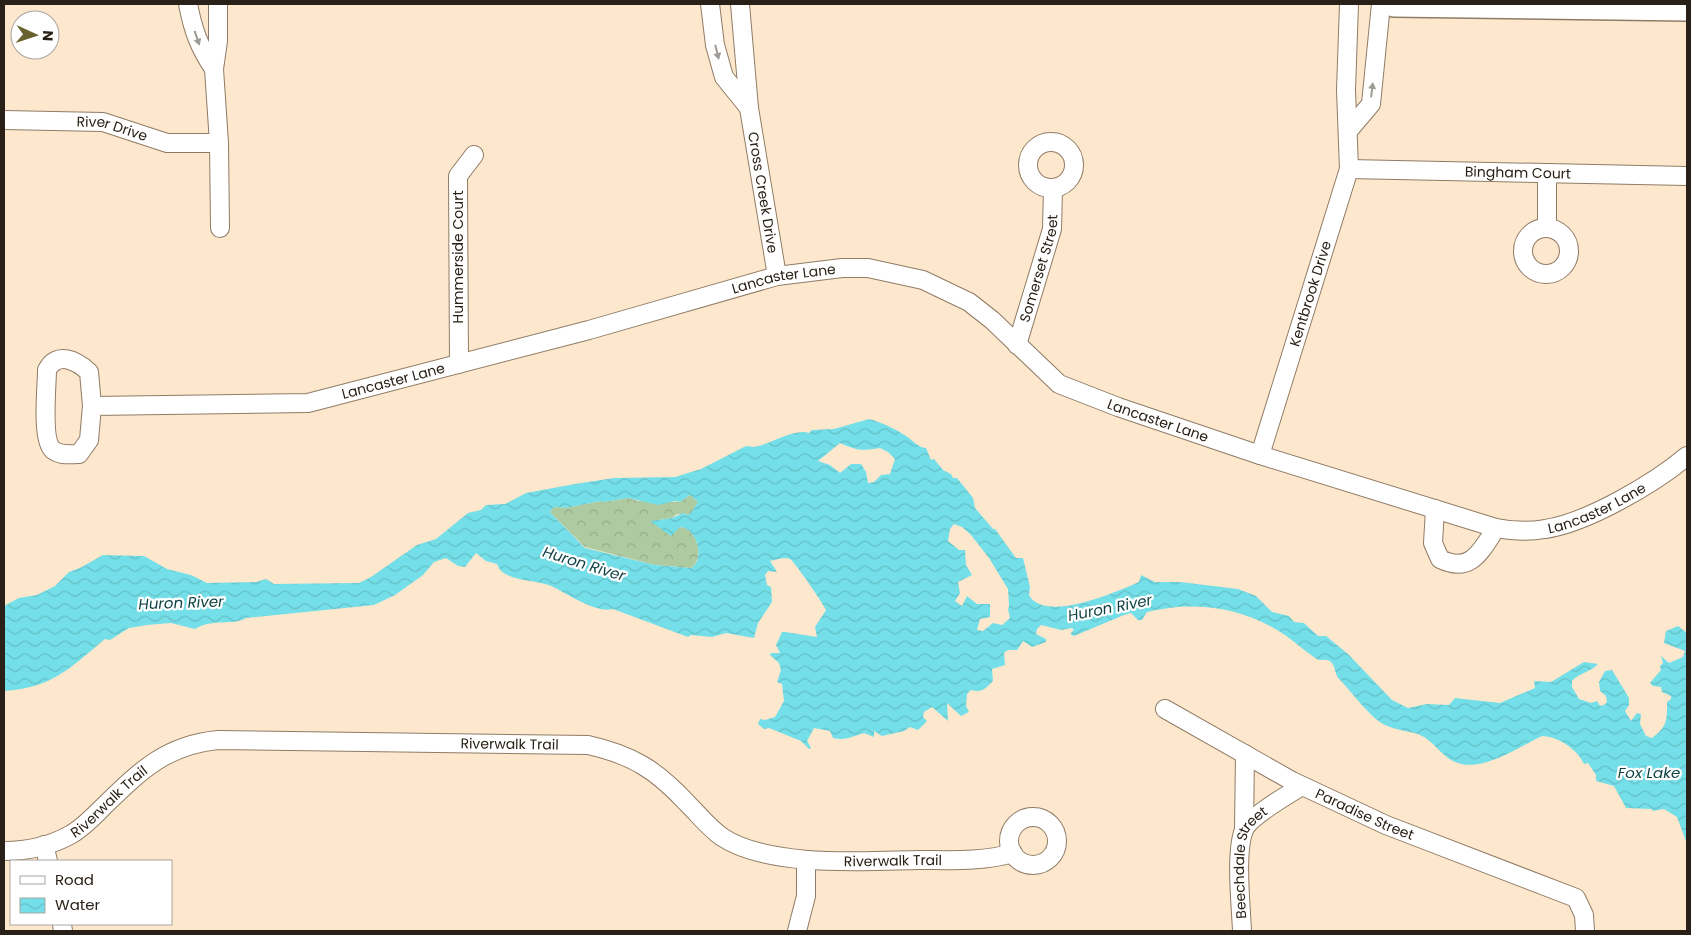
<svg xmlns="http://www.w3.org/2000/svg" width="1691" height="935" viewBox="0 0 1691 935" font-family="Poppins,sans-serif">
  <defs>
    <pattern id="forest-crowns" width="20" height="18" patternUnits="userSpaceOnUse" patternTransform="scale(1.25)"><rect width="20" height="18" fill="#adcaa1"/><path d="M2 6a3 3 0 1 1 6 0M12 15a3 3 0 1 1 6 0" fill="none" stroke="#95ad8a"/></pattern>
    <pattern id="water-waves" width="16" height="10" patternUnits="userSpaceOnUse" patternTransform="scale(1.25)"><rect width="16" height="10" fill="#74dfe8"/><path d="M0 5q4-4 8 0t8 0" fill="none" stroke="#64bfc6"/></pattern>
  </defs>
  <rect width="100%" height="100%" fill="#fde7cd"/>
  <path fill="url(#forest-crowns)" d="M690,495L698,502L690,515L677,514L672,518L651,521L675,531L680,527C699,530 704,559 691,568L655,565L585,547L550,512L554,507L566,508L601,501L604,502L628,498L638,501L680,502Z"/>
  <path fill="url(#water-waves)" fill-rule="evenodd" d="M869,419C883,423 894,428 906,436C914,441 917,447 926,448L931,460L934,459L943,470L951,474L953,478H957L973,498L975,508L993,529H995L1016,558H1023L1030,587L1029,595C1045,624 1118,591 1139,582L1141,575L1155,582H1180L1238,589L1256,596L1272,612L1289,616L1294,622L1304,623L1318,636H1326L1348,654L1392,700L1408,708L1427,704L1449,705L1455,698L1500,703L1535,688L1534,681L1551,682L1584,662L1598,664C1591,672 1579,673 1572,681V687L1579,699L1591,703L1597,701L1600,706L1604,705L1607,702L1606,696L1600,691L1599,682L1605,671L1612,670L1629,698V705L1625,711L1631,721L1637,713L1641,714L1640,724L1646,736L1652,738C1668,727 1667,718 1667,702L1671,699V696L1662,692L1661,687L1653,686L1650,683L1661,670L1660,666L1663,663L1661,656L1669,663L1683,657L1685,651L1664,643L1666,631L1678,626L1687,633V844L1677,817L1664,809L1652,811V809L1626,808L1614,786L1596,781V775L1588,763L1584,764C1578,750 1558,736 1542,736C1518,747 1480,775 1453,761C1442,756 1432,740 1422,736C1413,731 1397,731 1385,725C1370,718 1352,692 1339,679C1334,673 1336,666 1330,661C1325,659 1323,660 1319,660C1315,659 1291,639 1285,635C1244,607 1194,600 1147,612L1142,620H1138L1131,613L1124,615L1074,636L1070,634L1074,630L1072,628L1061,630L1041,625L1037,629L1036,634L1046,639V642L1032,647L1023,641L1017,650H1008L1004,653L1005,665L992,669L993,681C985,689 982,693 971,690L967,694L966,706L969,712L961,716L947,703L948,721L932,707L924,712L923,717L927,721L918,730L910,727L904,731L882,736L874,731V737L864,733C853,736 846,741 833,738L830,731L814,728L807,741L811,748L809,749L801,741L769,728L764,729L758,724L760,719L765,720L775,717L784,701L782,684L777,682L781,670L779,663L770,655L771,653H780L776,645L782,632H785L817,637L815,627L826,610C824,605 795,562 790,559C784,556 776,560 770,561L777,572L768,571L765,575L767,585L771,587L772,602L758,623L754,638L726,633L712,637L691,635L688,637L613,609C596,614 565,592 549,585C534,580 517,581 504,573C500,571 499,568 497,564L486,561L476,553L465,567L458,566L446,558L434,562L423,575L395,595L374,605L246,618C235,626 212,618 195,629L171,623L147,625L129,628L110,640L105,639C70,668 52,688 4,691V606L19,598L37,595L55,586L69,572L80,568L103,555L144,556L167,569L191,575L207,583L256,582L266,579L274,584L359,583L371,577L417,545L436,539L468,513L481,510L486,505L505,504L526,493L575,484L614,478L675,477L701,469L746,446C749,446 751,447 754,447C769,445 794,428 809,433L812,430L834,429ZM840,443C858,451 862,451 880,448L888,452L895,459L890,474L881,475L874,482L868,483L866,472L861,464H851L840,473L830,465L818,461ZM690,495L698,502L690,514L684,515L685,512L672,518L650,521L671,536L680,527C698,529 705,559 691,568L655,565L585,548L550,512L554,507L566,508L601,501L604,502L628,498L658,505L675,501L680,502ZM954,524L962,527L971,535L989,558L1008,589L1009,606L1008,609L1010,618L1002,625L993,623L983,631L977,630L980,619L990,617V604H977L967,596L962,606L955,601L960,593L958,582L972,575L966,565L965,550H959L948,541L950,529Z"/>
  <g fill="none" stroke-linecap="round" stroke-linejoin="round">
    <defs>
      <g id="minor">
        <path d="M188,4C193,30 199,47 214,69"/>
        <polyline points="218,4 218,41 214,69 219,143 220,228"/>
        <polyline points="710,4 715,45 724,77 749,108"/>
        <path id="s1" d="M740,4L749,108L777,276"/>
        <path id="s2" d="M4,120L103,122L167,143H219"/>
        <polyline points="1349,130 1371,104 1381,4"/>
        <circle cx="1051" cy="165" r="23"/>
        <path id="s3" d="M1349,169L1687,176"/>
        <polyline points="1547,228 1547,173"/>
        <circle cx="1546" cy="251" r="23"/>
        <path id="s4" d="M1017,345L1052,229L1053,189"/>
        <polyline points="459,364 458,176 474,155"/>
        <path id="s5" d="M92,406L89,372C76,360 57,351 47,370C47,386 41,440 53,450C61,456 70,454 79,454L89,440L92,406L308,403L589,330L777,276L842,268H868L923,280L969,302L992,320L1059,384L1118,407L1260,455L1496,528C1512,531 1529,532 1545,529C1587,523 1655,483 1687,456"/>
        <path id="s6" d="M1260,455L1349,169L1346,90L1349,4"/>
        <path d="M1435,509L1433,543L1440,559C1471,574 1481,551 1496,528"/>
        <path id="s7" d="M1165,709L1292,781L1386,825L1576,898L1584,915L1585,931"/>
        <circle cx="1033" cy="841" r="24"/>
        <polyline points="1244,829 1245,754"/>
        <polyline points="44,845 48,861"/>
        <path id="s8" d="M4,851C26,851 50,846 70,835C83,828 94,816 105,805C140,771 166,745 218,740L588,745C633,755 656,770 687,803C698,814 709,828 722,837C769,868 864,861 919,860C950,860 982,862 1013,853"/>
        <polyline points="62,924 63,931"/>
        <polyline points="797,931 806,896 806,860"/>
        <path id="s9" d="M1242,931C1241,906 1235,852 1244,830C1249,817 1289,794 1302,786"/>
      </g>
      <polyline id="secondary" points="1394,4 1687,8"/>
    </defs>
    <use href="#minor" stroke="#907c65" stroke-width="20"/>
    <use href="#secondary" stroke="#907c65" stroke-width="28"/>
    <use href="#minor" stroke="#fff" stroke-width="18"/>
    <use href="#secondary" stroke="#fff" stroke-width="25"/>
  </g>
  <defs><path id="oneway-solid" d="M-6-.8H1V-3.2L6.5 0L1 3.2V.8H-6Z" transform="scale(1.25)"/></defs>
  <g fill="#9f9b97">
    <use href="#oneway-solid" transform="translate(197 38) rotate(71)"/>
    <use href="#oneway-solid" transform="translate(717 52) rotate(76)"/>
    <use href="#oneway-solid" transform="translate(1372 90) rotate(-83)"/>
  </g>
  <g text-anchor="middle" stroke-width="4.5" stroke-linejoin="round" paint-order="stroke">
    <g font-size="14" fill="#292117" stroke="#fff">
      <text dy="5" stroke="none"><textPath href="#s2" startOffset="109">River Drive</textPath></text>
      <text dy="5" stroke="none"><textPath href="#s3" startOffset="169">Bingham Court</textPath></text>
      <text dy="5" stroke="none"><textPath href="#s1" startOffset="190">Cross Creek Drive</textPath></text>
      <text transform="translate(458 257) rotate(-90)" y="5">Hummerside Court</text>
      <text dy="5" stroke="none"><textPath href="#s4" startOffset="80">Somerset Street</textPath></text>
      <text dy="5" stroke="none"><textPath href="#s5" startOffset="952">Lancaster Lane</textPath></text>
      <text dy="5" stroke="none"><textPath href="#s6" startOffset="169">Kentbrook Drive</textPath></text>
      <text dy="5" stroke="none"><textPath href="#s5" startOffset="548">Lancaster Lane</textPath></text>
      <text dy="5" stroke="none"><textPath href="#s5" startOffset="1372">Lancaster Lane</textPath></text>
      <text dy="5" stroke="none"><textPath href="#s5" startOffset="1832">Lancaster Lane</textPath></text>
      <text dy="5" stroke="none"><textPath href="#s8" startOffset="540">Riverwalk Trail</textPath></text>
      <text dy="5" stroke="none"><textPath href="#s8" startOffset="120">Riverwalk Trail</textPath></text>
      <text dy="5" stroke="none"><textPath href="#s7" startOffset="226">Paradise Street</textPath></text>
      <text dy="5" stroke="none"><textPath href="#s8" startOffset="959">Riverwalk Trail</textPath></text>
      <text dy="5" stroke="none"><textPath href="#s9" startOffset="72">Beechdale Street</textPath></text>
    </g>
    <g font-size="15" font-style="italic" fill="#0c3f43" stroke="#fff">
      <text transform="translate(584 564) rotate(17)" y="5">Huron River</text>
      <text transform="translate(181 603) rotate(-2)" y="5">Huron River</text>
      <text transform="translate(1110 608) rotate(-11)" y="5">Huron River</text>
      <text x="1649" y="778">Fox Lake</text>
    </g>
  </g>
  <rect width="1691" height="935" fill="none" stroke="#292117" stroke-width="10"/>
  <rect x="10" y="860" width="162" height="65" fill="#ffffff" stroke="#a9a6a2"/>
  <rect x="20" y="876" width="25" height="8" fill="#ffffff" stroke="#a9a6a2"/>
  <text x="55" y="885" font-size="15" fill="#292117">Road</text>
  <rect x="20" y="898" width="25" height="15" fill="url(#water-waves)" stroke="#a9a6a2"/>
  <text x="55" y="910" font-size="15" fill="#292117">Water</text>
  <g transform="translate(35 35) rotate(93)"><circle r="24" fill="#ffffff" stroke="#a9a6a2"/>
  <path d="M0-4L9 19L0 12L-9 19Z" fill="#67622e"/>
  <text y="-8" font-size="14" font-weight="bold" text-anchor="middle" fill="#292117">N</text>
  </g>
</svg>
